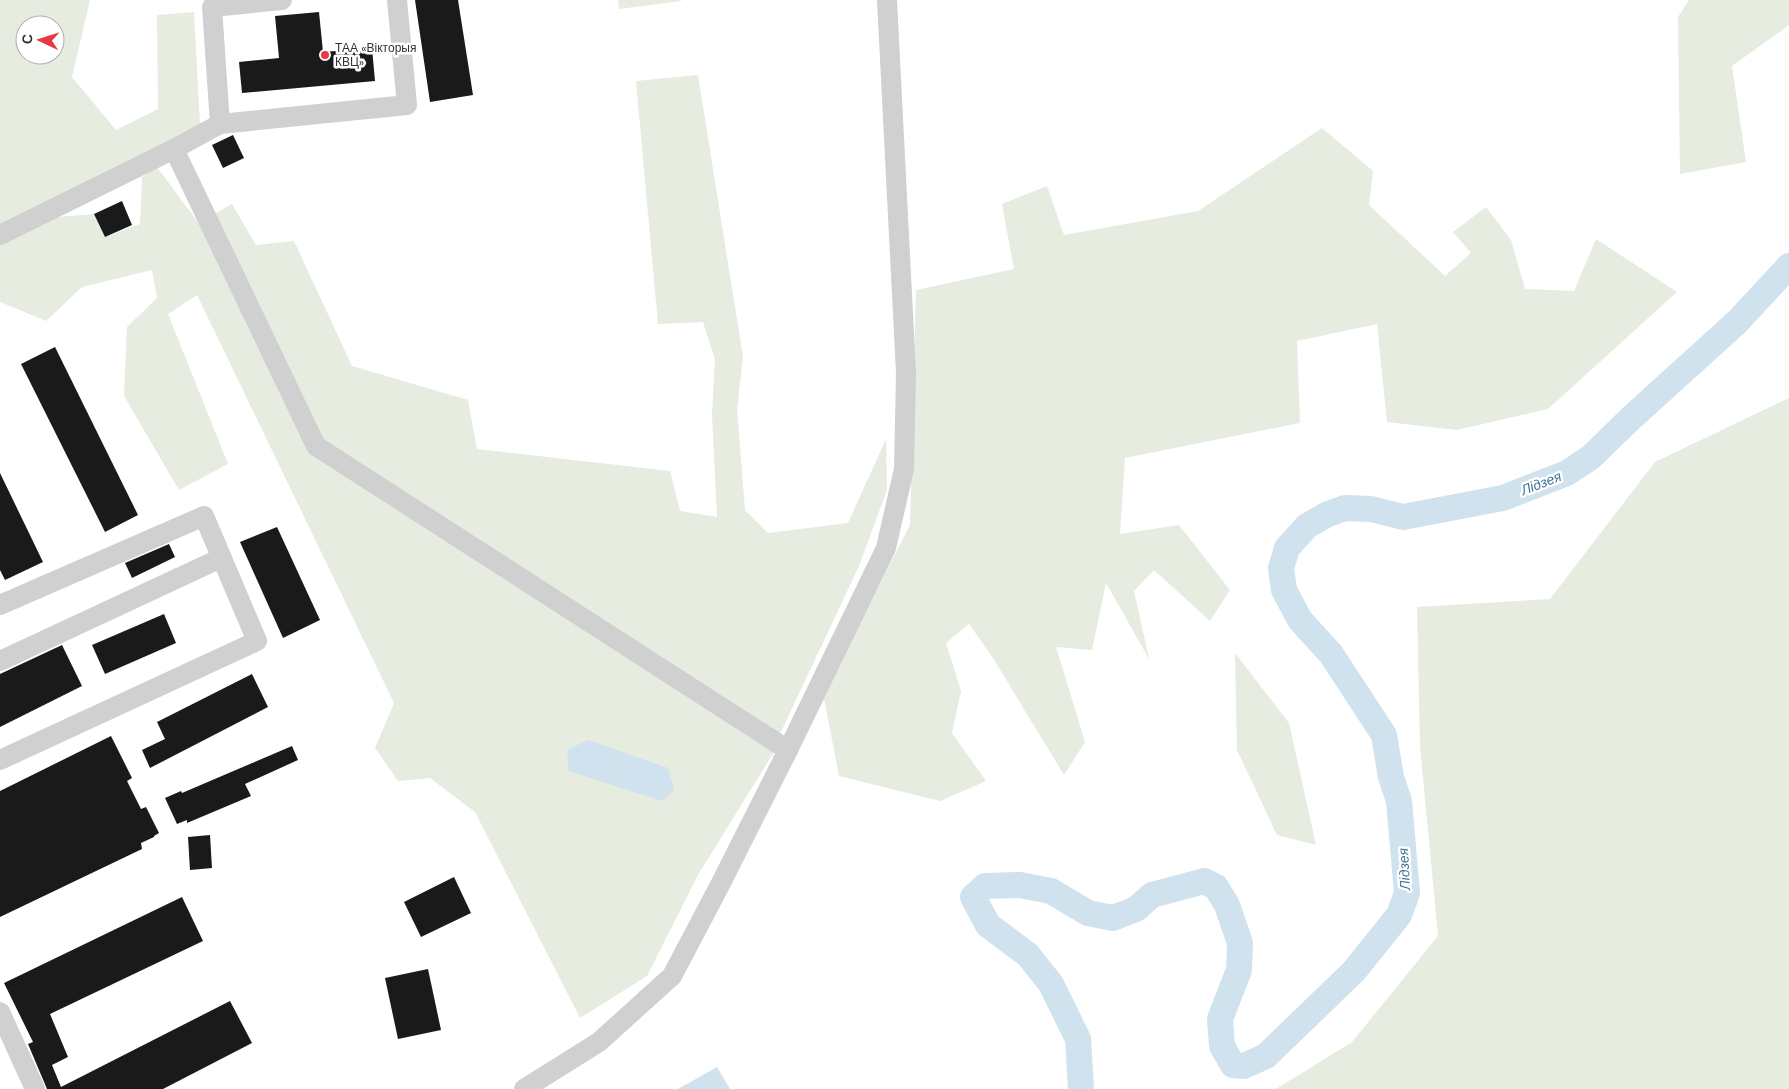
<svg xmlns="http://www.w3.org/2000/svg" width="1789" height="1089" viewBox="0 0 1789 1089" font-family="'DM Sans',sans-serif">
  <rect width="100%" height="100%" fill="#fff"/>
  <g fill="#e6ecdf" fill-rule="evenodd">
    <path d="M0,0H90L72,77L116,130L158,109L157,15L194,12L200,125L0,226ZM25,25H55V55H25Z"/>
    <polygon points="618,0 681,0 681,1 619,9"/>
    <polygon points="1689,0 1789,0 1789,25 1732,66 1746,162 1680,174 1678,17"/>
    <polygon points="698,75 743,357 737,409 745,510 768,533 848,523 886,439 887,490 859,566 780,734 320,442 212,215 232,204 256,245 294,241 352,366 468,400 477,449 670,471 680,511 717,517 712,414 715,360 703,322 658,324 636,81"/>
    <polygon points="1322,128 1373,171 1369,205 1445,276 1471,253 1453,232 1486,207 1511,240 1525,289 1574,291 1596,239 1677,292 1548,409 1457,430 1387,422 1377,324 1297,341 1300,423 1125,458 1120,534 1179,525 1230,590 1210,621 1154,570 1134,591 1149,659 1106,583 1092,650 1056,647 1085,742 1064,775 993,658 969,624 946,643 961,691 952,733 986,781 940,801 839,776 823,693 910,525 916,290 1014,269 1002,204 1047,186 1064,235 1198,211"/>
    <polygon points="157,167 203,229 310,450 774,752 698,875 647,976 580,1018 475,812 430,778 398,781 375,748 394,703 197,295 168,314 228,464 179,490 124,396 127,327 157,298 152,270 82,287 46,321 0,302 0,241 46,218 94,214 105,237 140,224 142,177"/>
    <polygon points="1789,398 1789,1089 1276,1089 1352,1042 1438,936 1420,746 1417,607 1550,599 1655,462"/>
    <polygon points="1235,653 1289,723 1316,845 1277,835 1237,750"/>
  </g>
  <g fill="#cfe2ee">
    <polygon points="588,740 668,768 674,790 662,801 569,771 567,750"/>
    <polygon points="717,1067 730,1089 678,1089"/>
  </g>
  <g fill="none" stroke-linecap="round" stroke-linejoin="round">
    <polyline stroke="#cfe2ee" stroke-width="26" points="1081,1089 1078,1039 1051,984 1028,955 988,925 973,897 985,886 1020,885 1051,891 1088,913 1113,918 1136,909 1152,895 1204,881 1216,887 1227,905 1240,943 1239,970 1220,1019 1222,1046 1233,1065 1244,1066 1266,1056 1354,971 1399,915 1407,893 1399,801 1391,777 1384,735 1331,654 1300,620 1284,590 1281,568 1287,548 1307,526 1328,514 1345,508 1371,509 1403,517 1503,498 1567,473 1591,457 1630,419 1737,322 1789,266"/>
  </g>
  <g fill="#1a1a1a">
    <polygon points="415,0 458,0 473,95 430,102"/>
    <polygon points="319,12 323,52 372,48 375,81 242,93 239,62 279,58 275,16"/>
    <polygon points="233,135 244,158 223,168 212,145"/>
    <polygon points="122,201 132,225 105,237 94,214"/>
    <polygon points="55,347 138,515 105,532 21,364"/>
    <polygon points="0,473 43,562 5,580 0,570"/>
    <polygon points="277,527 320,620 283,638 240,542"/>
    <polygon points="169,544 175,557 132,578 125,563"/>
    <polygon points="164,614 176,643 105,674 92,645"/>
    <polygon points="62,645 82,686 0,727 0,674"/>
    <polygon points="252,674 268,707 150,768 142,750 165,739 157,722"/>
    <polygon points="111,736 132,778 127,781 141,809 146,807 159,833 154,836 154,837 141,843 142,849 0,917 0,791"/>
    <polygon points="292,746 298,760 245,784 251,796 187,823 187,820 177,824 165,798 181,791 182,793"/>
    <polygon points="210,835 212,868 190,870 188,837"/>
    <polygon points="454,877 471,913 421,937 404,902"/>
    <polygon points="182,897 203,941 50,1014 68,1057 52,1065 61,1087 230,1001 252,1043 163,1089 47,1089 28,1044 33,1042 4,983"/>
    <polygon points="428,969 441,1030 398,1039 385,978"/>
  </g>
  <g fill="none" stroke-linecap="round" stroke-linejoin="round">
    <g stroke="#d0d0d0" stroke-width="20">
      <polyline points="220,124 212,7 282,0"/>
      <polyline points="174,149 316,446 788,750"/>
      <polyline points="0,235 174,149 220,124 407,105 397,0"/>
      <polyline points="0,605 204,516 257,641 0,760"/>
      <polyline points="0,661 221,558"/>
      <polyline points="0,1012 35,1089"/>
      <polyline points="524,1089 599,1042 672,976 721,883 788,750 886,548 904,469 906,373 887,0"/>
    </g>
  </g>
  <circle fill="#e63946" stroke="#fff" stroke-width="2" cx="325" cy="55" r="5"/>
  <g text-anchor="middle" stroke-width="5" stroke-linejoin="round" paint-order="stroke">
    <g font-size="12" fill="#333" stroke="#fff" text-anchor="start">
      <text x="335" y="52">ТАА «Вікторыя<tspan x="335" dy="14">КВЦ»</tspan></text>
    </g>
    <g font-size="14" font-style="italic" fill="#3f7597" stroke="#fff">
      <text transform="translate(1541 483) rotate(-21)" y="5">Лідзея</text>
      <text transform="translate(1404 869) rotate(-93)" y="5">Лідзея</text>
    </g>
  </g>
  <g transform="translate(40 40) rotate(274)"><circle r="24" fill="#ffffff" stroke="#adadad"/>
  <path d="M0-4L9 19L0 12L-9 19Z" fill="#e63946"/>
  <text y="-8" font-size="14" font-weight="bold" text-anchor="middle" fill="#333333">С</text>
  </g>
</svg>
